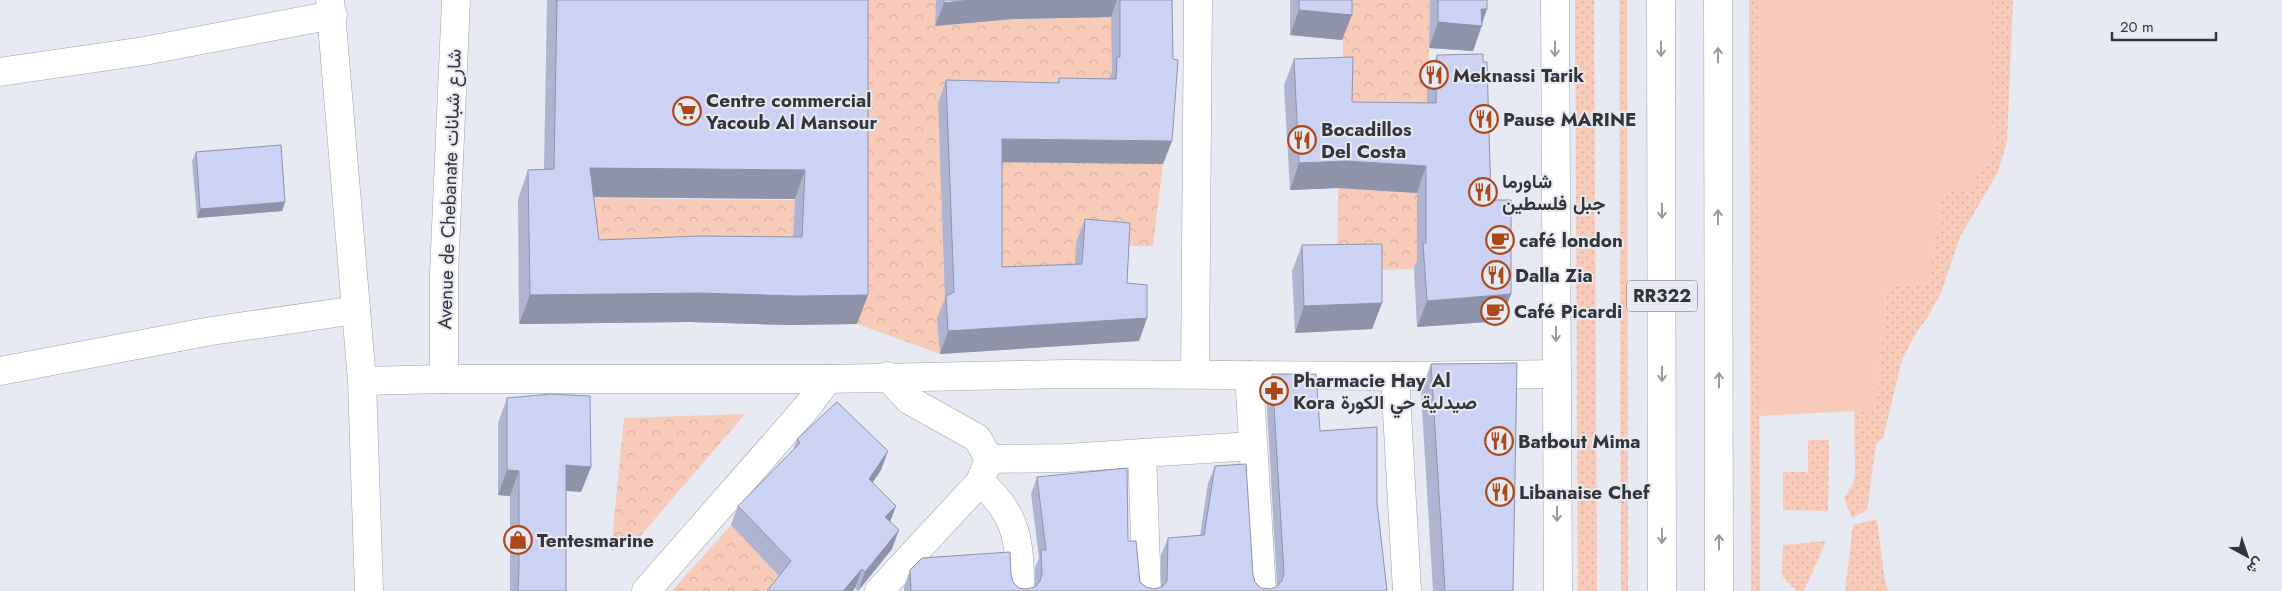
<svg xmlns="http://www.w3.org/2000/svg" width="2282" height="591" viewBox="0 0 2282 591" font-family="Jost,Vazirmatn,sans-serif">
  <defs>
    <pattern id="grass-dots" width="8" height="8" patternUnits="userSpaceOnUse" patternTransform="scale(1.25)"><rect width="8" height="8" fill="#f8cbb9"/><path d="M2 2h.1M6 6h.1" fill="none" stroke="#d5afa0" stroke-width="1.8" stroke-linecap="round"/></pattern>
    <pattern id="forest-crowns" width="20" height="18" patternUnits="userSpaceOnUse" patternTransform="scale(1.25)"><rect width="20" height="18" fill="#f8cbb9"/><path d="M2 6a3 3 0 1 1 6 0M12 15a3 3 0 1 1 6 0" fill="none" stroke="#d5afa0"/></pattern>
  </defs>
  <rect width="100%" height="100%" fill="#e7e9f3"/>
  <g fill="url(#grass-dots)">
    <polygon points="1575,0 1594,0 1597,591 1578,591"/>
    <polygon points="1619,0 1627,0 1628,591 1621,591"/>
    <polygon points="1749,0 1758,0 1760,591 1751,591"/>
    <polygon points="1992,0 2013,0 2007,141 1998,172 1960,237 1941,293 1926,320 1916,333 1902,360 1883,438 1876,444 1867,510 1852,518 1844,498 1853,484 1855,475 1854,411 1875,410 1888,286 1929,283 1943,191 1986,163 1995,144 1992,122"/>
    <polygon points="1808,440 1829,440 1828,511 1783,510 1783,472 1808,472"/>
    <polygon points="1877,519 1884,575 1888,591 1845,591 1853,525"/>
    <polygon points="1826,541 1804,591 1796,591 1782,576 1783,545"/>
  </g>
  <g fill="url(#forest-crowns)">
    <polygon points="857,0 936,0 936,26 1013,19 1111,17 1163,82 1008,106 945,315 937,319 940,354 857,324"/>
    <polygon points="1343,0 1430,0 1427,129 1343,129"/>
    <polygon points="985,155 1163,164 1153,246 1121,246 1073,287 994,289"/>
    <polygon points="1338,188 1417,193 1417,269 1337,271"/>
    <polygon points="579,198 795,200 791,266 588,269"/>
    <polygon points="745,414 636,541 611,551 624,418"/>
    <polygon points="731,525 784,581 775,591 672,591"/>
  </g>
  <polygon fill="#f8cbb9" points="1758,0 1992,0 1992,122 1995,144 1986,163 1978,171 1973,189 1943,192 1929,283 1888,286 1875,410 1759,416"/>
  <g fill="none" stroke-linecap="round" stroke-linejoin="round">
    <defs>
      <g id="street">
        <polyline points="1555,0 1558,591"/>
        <polyline points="0,72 144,51 333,15"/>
        <polyline points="0,371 211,331 356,310"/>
        <polyline points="1195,374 1198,0"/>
        <polyline points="1249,375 1262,591"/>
        <polyline points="887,376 909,400 977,438 989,459 1066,458 1252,446"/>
        <polyline points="1395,376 1407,591"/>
        <polyline points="444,379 444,273 456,0"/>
        <polyline points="362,381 444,379 828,379 1066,374 1395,376 1557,374"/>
        <polyline points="1142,453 1147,591"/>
        <path d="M980,482C1018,514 1020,543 1020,591"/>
        <polyline points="646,591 807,407 828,379"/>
        <polyline points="879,591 980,482 989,459"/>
      </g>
      <polyline id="secondary" points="330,0 362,381 369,591"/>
      <g id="primary">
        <polyline points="1661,0 1662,591"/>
        <polyline points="1718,0 1719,591"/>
      </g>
    </defs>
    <use href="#street" stroke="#9fa1aa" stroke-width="29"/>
    <use href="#secondary" stroke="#9fa1aa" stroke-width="29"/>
    <use href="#primary" stroke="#9fa1aa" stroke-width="29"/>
    <use href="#street" stroke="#fff" stroke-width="28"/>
    <use href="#secondary" stroke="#fff" stroke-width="28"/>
    <use href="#primary" stroke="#fff" stroke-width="28"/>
  </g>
  <g fill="#afb5d1" fill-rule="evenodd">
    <path d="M547,0H868L857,324L788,325L690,322L519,324L518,199L528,170L544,169ZM593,197L795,199L793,237L599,240Z"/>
    <polygon points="936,0 1172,0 1172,141 1163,164 1002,162 1002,267 1075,264 1076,242 1085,219 1127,283 1147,318 1139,341 940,354 937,319 945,298 938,103 946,80 1057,83 1059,78 1109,79 1112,72 1111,17 1013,19 935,26"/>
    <polygon points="1290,0 1352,0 1342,40 1290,35"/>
    <polygon points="1430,0 1487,0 1482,23 1482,26 1473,51 1429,48"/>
    <polygon points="1437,55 1491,200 1511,294 1501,321 1417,327 1414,269 1417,261 1417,193 1338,188 1290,190 1284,85 1294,59 1352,102 1427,103 1427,82"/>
    <polygon points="196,152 285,202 282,211 197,218 192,161"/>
    <polygon points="1302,245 1382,303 1372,329 1295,333 1292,271"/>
    <polygon points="1431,364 1513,591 1433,591 1421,391"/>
    <polygon points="1272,374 1320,431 1377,503 1387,591 904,591 904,587 910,570 1011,574 1013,582 1019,588 1026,589 1035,587 1035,567 1039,558 1031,494 1037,477 1128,541 1140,582 1146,587 1154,589 1161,587 1161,555 1168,538 1200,536 1208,483 1215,466 1255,582 1261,588 1270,589 1276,587 1277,586 1266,391"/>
    <polygon points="507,398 591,467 581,492 566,491 566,591 510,591 510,496 498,495 498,423"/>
    <polygon points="797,439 881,470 872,483 890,522 892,549 858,591 855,588 779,576 731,525 738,506 793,450"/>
  </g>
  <g fill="#8e93aa">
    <polygon points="973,0 1117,0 1111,17 1013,19 935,26 944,3"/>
    <polygon points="1481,9 1487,9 1473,51 1429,48 1438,22"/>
    <polygon points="1299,10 1352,15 1342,40 1290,35"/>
    <polygon points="1002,139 1172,141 1163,164 994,162"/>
    <polygon points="1347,161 1426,166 1417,193 1338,188 1290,190 1299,163"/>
    <polygon points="590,168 805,170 795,199 579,197"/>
    <polygon points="285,202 282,211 197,218 200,209"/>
    <polygon points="700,293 868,295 857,324 788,325 690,322 519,324 530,295"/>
    <polygon points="1511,294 1501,321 1417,327 1427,301"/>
    <polygon points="1382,303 1372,329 1295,333 1304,306"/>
    <polygon points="1147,318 1139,341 940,354 948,331"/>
    <polygon points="888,451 881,470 862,498 869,479"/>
    <polygon points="566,465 591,467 581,492 557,490"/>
    <polygon points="507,470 519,471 510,496 498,495"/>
    <polygon points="896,506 889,525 885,517"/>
    <polygon points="899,530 892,549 858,591 865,572"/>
    <polygon points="862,569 855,588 853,591 843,591"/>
  </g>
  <g fill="#cbd2f3" stroke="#8e93aa" fill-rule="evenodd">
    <path d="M557,0H868V295L798,296L700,293L530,295L528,170L554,169ZM590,168L805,170L802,237L699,236L599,240Z"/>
    <polygon points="944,0 973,0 944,3"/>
    <polygon points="1120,0 1172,0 1173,59 1178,60 1172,141 1002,139 1002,267 1082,264 1085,219 1130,223 1127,283 1147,285 1147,318 948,331 946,296 954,292 946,80 1059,83 1059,78 1116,79 1117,57 1120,57"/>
    <polygon points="1299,0 1352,0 1352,15 1299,10"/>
    <polygon points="1438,0 1487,0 1487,9 1481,9 1482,26 1438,22"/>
    <polygon points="1483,54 1483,62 1487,62 1491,200 1511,200 1511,294 1427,301 1423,243 1426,243 1426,166 1347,161 1299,163 1294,59 1353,57 1352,102 1436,103 1437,55"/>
    <polygon points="281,145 285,202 200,209 196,152"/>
    <polygon points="1382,244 1382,303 1304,306 1302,245"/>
    <polygon points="1517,363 1513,591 1445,591 1431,364"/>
    <polygon points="1272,374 1316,374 1320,431 1377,427 1377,503 1387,591 911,591 910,570 922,558 1010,552 1011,574 1013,582 1019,588 1026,589 1035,587 1040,581 1042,574 1041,550 1046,550 1037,477 1127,468 1128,541 1136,541 1140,582 1146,587 1154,589 1162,587 1167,581 1168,538 1204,535 1215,466 1246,464 1253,575 1255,582 1261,588 1270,589 1276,587 1282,581 1284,573"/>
    <polygon points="551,394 590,396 591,467 566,465 566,591 518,591 519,569 519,471 507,470 507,398"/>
    <polygon points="837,402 888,451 869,479 896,506 885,517 899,530 865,572 862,569 843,591 767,591 791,561 738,506 800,443 797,439"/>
  </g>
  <defs><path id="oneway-shaft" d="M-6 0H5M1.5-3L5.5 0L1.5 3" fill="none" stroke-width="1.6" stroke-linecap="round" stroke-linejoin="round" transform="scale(1.25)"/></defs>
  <g stroke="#9a9a9c">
    <use href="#oneway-shaft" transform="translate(1555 49) rotate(90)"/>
    <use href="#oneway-shaft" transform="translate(1661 49) rotate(90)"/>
    <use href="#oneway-shaft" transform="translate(1718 55) rotate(-90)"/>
    <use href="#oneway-shaft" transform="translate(1662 211) rotate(90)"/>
    <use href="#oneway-shaft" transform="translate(1718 217) rotate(-90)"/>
    <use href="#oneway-shaft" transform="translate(1556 334) rotate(90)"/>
    <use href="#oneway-shaft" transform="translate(1662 374) rotate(90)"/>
    <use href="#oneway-shaft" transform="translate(1719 380) rotate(-90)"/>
    <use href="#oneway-shaft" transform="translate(1557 514) rotate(90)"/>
    <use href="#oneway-shaft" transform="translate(1662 536) rotate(90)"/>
    <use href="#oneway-shaft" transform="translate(1719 542) rotate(-90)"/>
  </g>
  <defs>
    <symbol id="restaurant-ring" viewBox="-11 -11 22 22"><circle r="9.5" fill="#e7e9f3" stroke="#ac4718" stroke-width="1.5"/><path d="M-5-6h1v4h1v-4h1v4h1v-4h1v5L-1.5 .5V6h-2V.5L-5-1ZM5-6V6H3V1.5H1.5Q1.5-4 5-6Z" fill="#ac4718"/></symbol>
    <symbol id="supermarket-ring" viewBox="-11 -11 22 22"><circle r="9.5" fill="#e7e9f3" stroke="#ac4718" stroke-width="1.5"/><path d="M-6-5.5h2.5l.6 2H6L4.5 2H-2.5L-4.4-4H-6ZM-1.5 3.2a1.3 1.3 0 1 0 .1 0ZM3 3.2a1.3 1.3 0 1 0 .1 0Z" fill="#ac4718"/></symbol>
    <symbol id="cafe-ring" viewBox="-11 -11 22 22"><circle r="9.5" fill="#e7e9f3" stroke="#ac4718" stroke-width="1.5"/><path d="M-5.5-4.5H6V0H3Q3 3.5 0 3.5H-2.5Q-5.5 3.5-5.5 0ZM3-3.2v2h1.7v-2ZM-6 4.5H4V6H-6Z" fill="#ac4718"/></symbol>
    <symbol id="pharmacy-ring" viewBox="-11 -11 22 22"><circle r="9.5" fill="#e7e9f3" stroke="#ac4718" stroke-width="1.5"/><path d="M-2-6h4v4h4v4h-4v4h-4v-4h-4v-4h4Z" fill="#ac4718"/></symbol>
    <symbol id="shop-ring" viewBox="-11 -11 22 22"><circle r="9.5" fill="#e7e9f3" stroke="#ac4718" stroke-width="1.5"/><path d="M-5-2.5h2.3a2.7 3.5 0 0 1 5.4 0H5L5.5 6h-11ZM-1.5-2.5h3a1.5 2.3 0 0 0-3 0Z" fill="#ac4718"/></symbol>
  </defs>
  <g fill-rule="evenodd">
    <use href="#restaurant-ring" x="1418" y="59" width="32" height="32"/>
    <use href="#supermarket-ring" x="671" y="95" width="32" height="32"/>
    <use href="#restaurant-ring" x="1468" y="103" width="32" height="32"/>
    <use href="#restaurant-ring" x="1286" y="124" width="32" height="32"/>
    <use href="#restaurant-ring" x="1467" y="176" width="32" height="32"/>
    <use href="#cafe-ring" x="1484" y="224" width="32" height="32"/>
    <use href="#restaurant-ring" x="1480" y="259" width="32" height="32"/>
    <use href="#cafe-ring" x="1479" y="295" width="32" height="32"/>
    <use href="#pharmacy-ring" x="1258" y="375" width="32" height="32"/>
    <use href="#restaurant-ring" x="1483" y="425" width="32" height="32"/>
    <use href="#restaurant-ring" x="1484" y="476" width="32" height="32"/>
    <use href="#shop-ring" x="502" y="524" width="32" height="32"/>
  </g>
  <g text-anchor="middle" stroke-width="4" stroke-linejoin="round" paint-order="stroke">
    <rect fill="#e7e9f3" stroke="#6a6b71" stroke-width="1" x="1627" y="280.5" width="70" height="31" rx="4"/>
    <g font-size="18" font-weight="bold" fill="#343539">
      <text x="1662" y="302">RR322</text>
    </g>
    <g font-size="19" font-weight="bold" fill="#343539" stroke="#e7e9f3" text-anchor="start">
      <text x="1453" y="82">Meknassi Tarik</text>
      <text x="706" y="107">Centre commercial<tspan x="706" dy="22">Yacoub Al Mansour</tspan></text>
      <text x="1503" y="126">Pause MARINE</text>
      <text x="1321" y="136">Bocadillos<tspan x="1321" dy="22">Del Costa</tspan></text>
      <text x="1502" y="188">شاورما<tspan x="1502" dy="22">جبل فلسطين</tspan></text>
      <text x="1519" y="247">café london</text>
      <text x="1515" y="282">Dalla Zia</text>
      <text x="1514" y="318">Café Picardi</text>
      <text x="1293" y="387">Pharmacie Hay Al<tspan x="1293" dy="22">Kora صيدلية حي الكورة</tspan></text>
      <text x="1518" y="448">Batbout Mima</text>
      <text x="1519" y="499">Libanaise Chef</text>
      <text x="537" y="547">Tentesmarine</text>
    </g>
    <g font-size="19" fill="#343539" stroke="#e7e9f3">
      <text transform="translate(449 189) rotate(-88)" y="7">Avenue de Chebanate شارع شبانات</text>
    </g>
  </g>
  <g transform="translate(2247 556) rotate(140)" stroke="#e7e9f3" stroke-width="4" paint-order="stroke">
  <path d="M0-4L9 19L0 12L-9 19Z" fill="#343539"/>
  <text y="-8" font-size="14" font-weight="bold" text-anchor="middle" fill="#343539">ش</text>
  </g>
  <path d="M2112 32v8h104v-8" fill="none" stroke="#343539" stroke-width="2.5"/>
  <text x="2120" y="32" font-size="15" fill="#343539" stroke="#e7e9f3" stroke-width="4" paint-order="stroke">20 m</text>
</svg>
